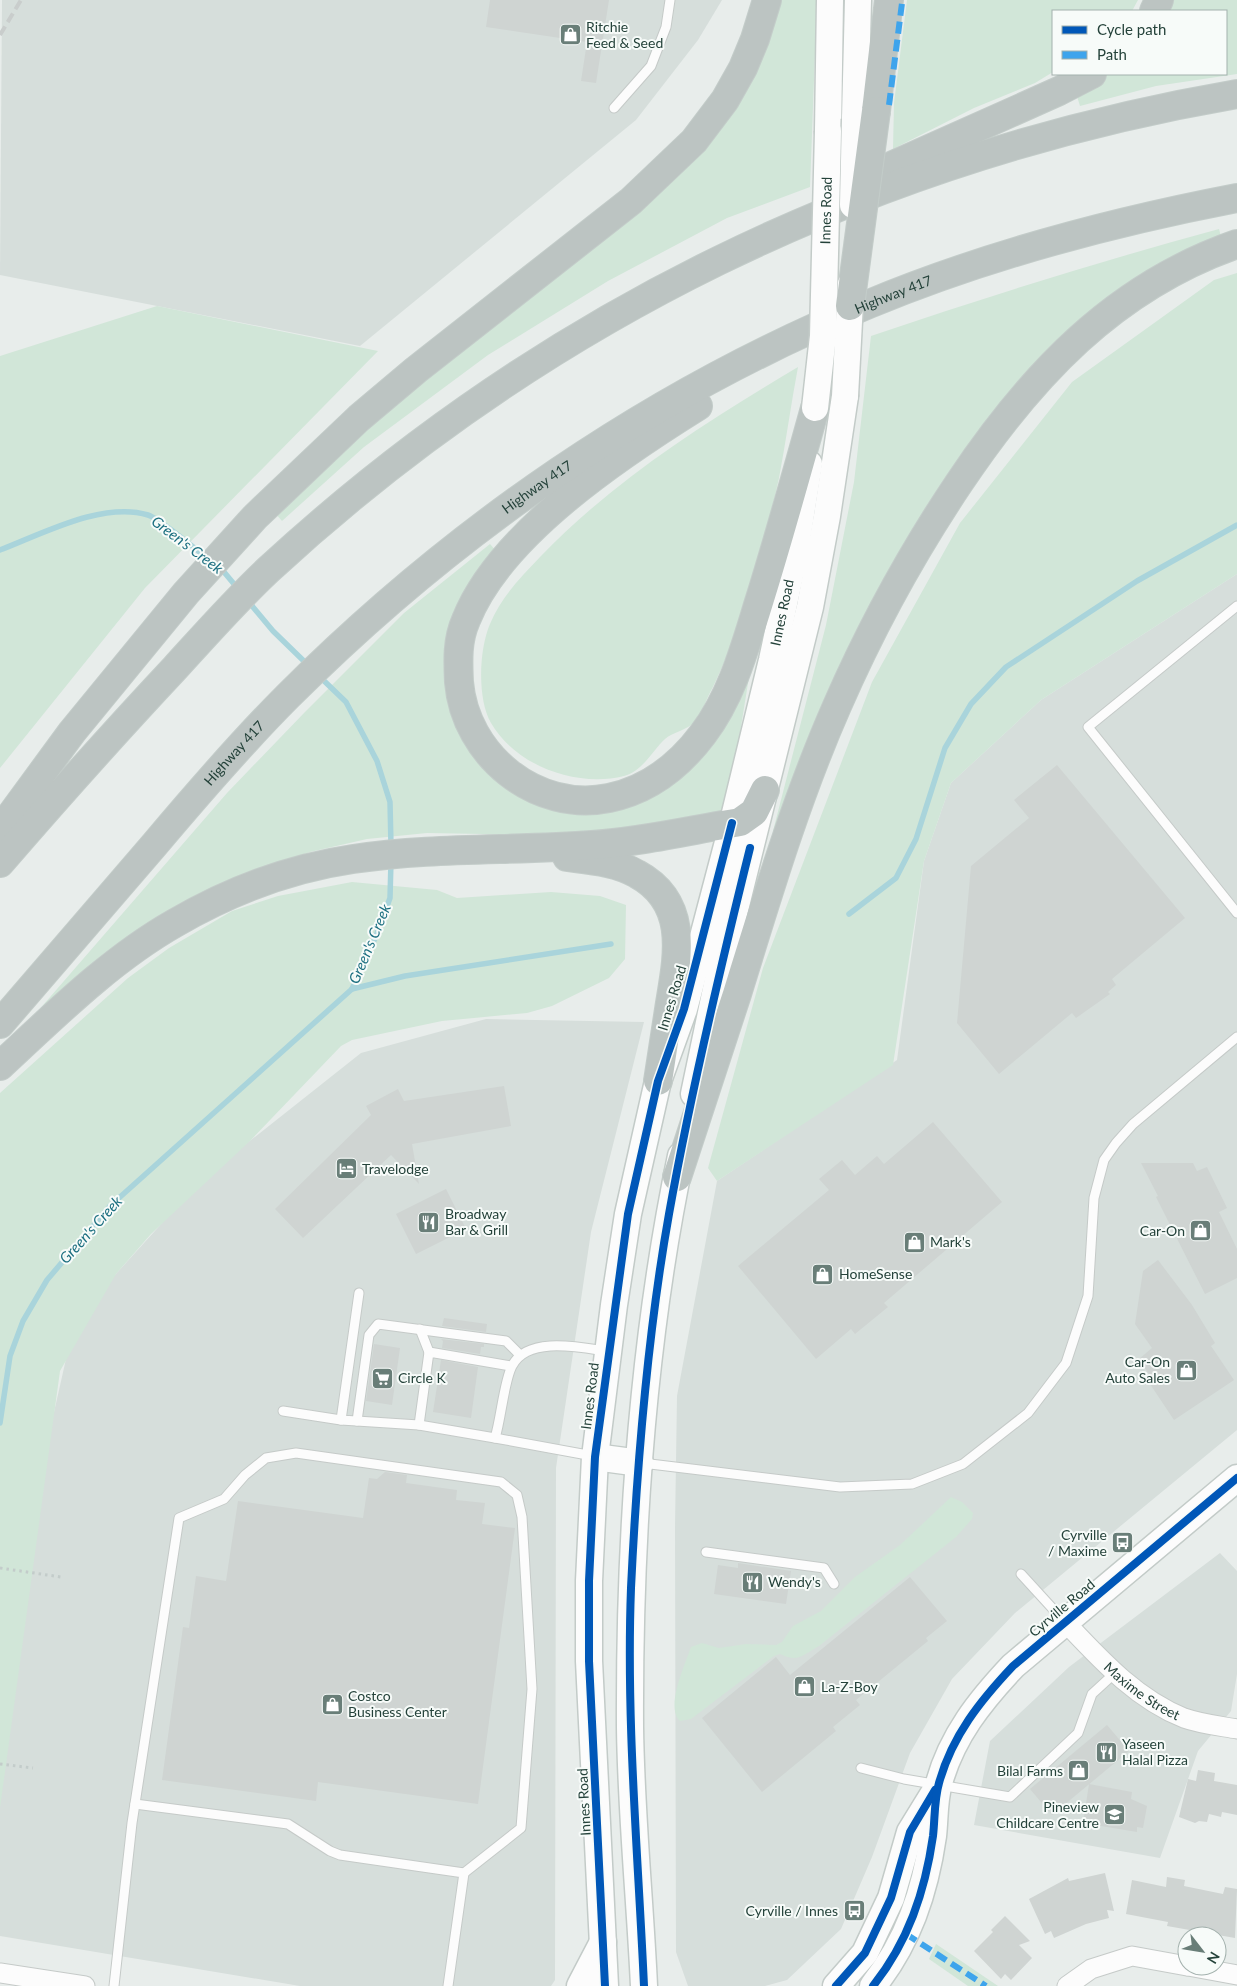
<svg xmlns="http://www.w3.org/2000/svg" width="1237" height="1986" viewBox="0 0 1237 1986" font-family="Lato,sans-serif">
  <rect width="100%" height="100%" fill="#e8edeb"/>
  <g fill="#d6dedb">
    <polygon points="2,0 722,0 698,40 636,120 360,346 0,275"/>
    <polygon points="1237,574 1237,1430 1015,1613 952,1679 910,1753 872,1857 841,1929 787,1980 765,1986 688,1986 676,1952 675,1528 677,1396 717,1181 897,1060 924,861 951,783 1041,700"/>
    <polygon points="486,1019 644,1022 591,1232 556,1468 555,1980 551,1986 300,1986 0,1936 0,1422 50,1430 75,1319 203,1178 361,1053"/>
    <polygon points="1220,1553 1237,1571 1237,1674 1231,1711 1198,1751 1160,1858 974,1825 990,1741 1069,1667"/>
  </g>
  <g fill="#d1e6d8">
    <polygon points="780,0 817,0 810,187 727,218 608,281 488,355 364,447 282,521 275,513 351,439 660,191 710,142 733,110 769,43"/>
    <polygon points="907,0 1138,0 1132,11 1053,11 1053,72 1035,83 974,108 893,149 894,103"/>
    <polygon points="1169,0 1237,0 1237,74 1156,86 1080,106 1076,93 1109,74 1226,74 1226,11 1165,11"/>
    <path d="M1219,229L1222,240L1176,260L970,451L781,834L773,831L826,625L854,482L871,336C986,297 1101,261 1219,229Z"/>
    <polygon points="1237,273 1237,574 1041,700 951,783 924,861 893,1065 717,1181 708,1168 763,968 872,682 960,523 1072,382 1214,280"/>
    <polygon points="157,306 378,351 145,588 0,768 0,356"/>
    <path d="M798,367C791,404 786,441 779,478C775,498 769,518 764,538C751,589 736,639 713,687C707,697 702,714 695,722C687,730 673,732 665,739C652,751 643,771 624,776C577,788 516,766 491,723C477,699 479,649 490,624C501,597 521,577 540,557C615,479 706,422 798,367Z"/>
    <polygon points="490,544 497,552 446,674 537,803 661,791 696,763 719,729 745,676 749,677 733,776 722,811 627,828 547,835 427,833 367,839 310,852 228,881 31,1019 227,793 304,713 404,613"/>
    <polygon points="352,882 437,890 457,898 551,892 600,896 626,905 625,959 609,978 552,1006 527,1013 442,1021 352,1040 341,1046 251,1140 151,1234 116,1274 60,1371 0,1808 0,1093 128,978 169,948 232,911 278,896"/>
    <path d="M951,1497L962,1502L973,1513L972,1519L956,1537L819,1646C803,1655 798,1663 780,1654L774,1656L691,1719L680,1721C665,1707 685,1665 691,1647L702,1643L719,1648L746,1644L776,1645L782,1642L793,1626L821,1611L855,1577L900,1545Z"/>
    <polygon points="936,1944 998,1986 968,1986 929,1959"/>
  </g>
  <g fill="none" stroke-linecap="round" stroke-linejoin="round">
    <g stroke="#a9d4db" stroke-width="5.5">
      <path d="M0,550C42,534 103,501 148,515C160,519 195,549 207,558"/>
      <polyline points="219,566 239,590"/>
      <polyline points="248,601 273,631 310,667"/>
      <polyline points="320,677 346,702 377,761 390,802 391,846"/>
      <polyline points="849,914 896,878 916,839 945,748 971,704 1006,667 1137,581 1237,525"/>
      <polyline points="352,989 405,976 611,944"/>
      <polyline points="0,1423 10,1356 23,1321 47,1280 110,1206 352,989 376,936 390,898 391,861"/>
    </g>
  </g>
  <g fill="#cfd4d2">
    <polygon points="490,0 609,0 596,83 581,81 587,42 486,27"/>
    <polygon points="1057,765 1185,918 1112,979 1116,985 1108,992 1110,994 1076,1018 1072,1013 999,1074 957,1023 971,866 1029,818 1014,800"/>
    <polygon points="504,1086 511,1126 412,1144 419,1184 391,1155 303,1238 275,1209 371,1115 366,1106 398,1089 404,1101"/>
    <polygon points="933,1122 1002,1202 884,1303 888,1307 855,1334 851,1329 816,1359 738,1266 829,1190 819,1179 842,1160 855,1175 877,1156 884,1164"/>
    <polygon points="1141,1163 1193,1163 1197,1171 1207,1167 1227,1208 1219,1212 1237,1249 1237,1278 1205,1294 1156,1197 1158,1196"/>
    <polygon points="446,1189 466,1229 416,1254 396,1214"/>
    <polygon points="1158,1260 1192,1305 1215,1343 1211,1346 1234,1380 1174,1420 1150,1384 1154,1382 1139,1359 1152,1348 1135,1324 1143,1271"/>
    <polygon points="444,1318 487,1324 486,1332 442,1326"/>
    <polygon points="441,1339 484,1344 484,1347 481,1347 480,1354 442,1348 443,1341"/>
    <polygon points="374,1344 400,1348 392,1405 366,1401"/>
    <polygon points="441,1360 478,1367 471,1418 433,1412"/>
    <polygon points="385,1472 407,1475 406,1483 457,1490 456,1500 485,1503 482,1524 515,1528 478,1804 318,1782 316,1801 162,1780 183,1627 189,1628 196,1576 226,1581 238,1501 363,1518 369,1478 377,1479"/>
    <polygon points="738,1563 791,1571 786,1604 714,1594 718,1565 738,1568"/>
    <polygon points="910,1577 947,1621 926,1638 928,1641 856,1700 860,1705 833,1727 836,1731 762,1792 702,1718 776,1657 790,1675"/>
    <polygon points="1107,1725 1129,1751 1052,1815 1030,1789"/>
    <polygon points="1198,1770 1215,1773 1214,1781 1237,1785 1237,1815 1222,1812 1221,1817 1209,1814 1207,1822 1199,1821 1195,1823 1179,1817 1188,1779 1196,1781"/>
    <polygon points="1089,1784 1132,1792 1131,1799 1147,1806 1143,1828 1137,1827 1137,1832 1083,1823"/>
    <polygon points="1105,1873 1114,1911 1107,1910 1109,1918 1086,1924 1054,1938 1051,1931 1045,1934 1029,1899 1068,1878 1069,1881"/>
    <polygon points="1167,1877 1185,1880 1184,1886 1223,1894 1225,1887 1237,1889 1235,1938 1167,1926 1168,1922 1126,1914 1132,1880 1166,1887"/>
    <polygon points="1005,1916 1030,1941 1019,1945 1032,1958 1011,1980 1005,1974 1001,1979 974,1951 993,1932 991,1930"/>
  </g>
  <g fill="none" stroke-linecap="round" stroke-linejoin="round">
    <defs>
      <g id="lane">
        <polyline points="614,108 651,66 666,27 670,0"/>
        <polyline points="1237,606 1088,727 1237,913"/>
        <polyline points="359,1293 341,1420 419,1425"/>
        <polyline points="420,1329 429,1352"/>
        <polyline points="283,1411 341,1420"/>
        <polyline points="357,1421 369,1335 378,1324 506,1341 520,1355"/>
        <polyline points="495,1438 419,1425 429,1352 511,1366"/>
        <path d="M593,1456L495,1438C501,1419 504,1381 512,1366C527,1336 579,1347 605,1351"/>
        <polyline points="642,1463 840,1487 912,1484 963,1464 1028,1413 1066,1363 1088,1296 1094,1198 1104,1160 1116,1143 1133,1124 1237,1037"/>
        <polyline points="706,1552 824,1568 834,1584"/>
        <polyline points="1021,1574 1063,1620"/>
        <polyline points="861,1768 904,1779 1010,1797 1078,1733 1092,1694 1116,1672"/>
        <polyline points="135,1804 288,1824 330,1851 340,1855 464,1873 448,1986"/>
        <polyline points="114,1986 132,1823 179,1518 224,1499 245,1475 266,1458 296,1453 501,1482 517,1495 522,1517 532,1689 521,1828 464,1873"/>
      </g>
      <g id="street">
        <path id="s1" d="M1065,1622C1100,1659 1136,1699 1184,1718C1201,1724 1220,1726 1237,1729"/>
        <polyline points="1188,1966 1237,1975"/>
        <polyline points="0,1973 85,1986"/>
        <polyline points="1067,1986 1091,1969 1132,1956 1187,1966"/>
      </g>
      <g id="secondary">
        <polyline points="855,119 858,0"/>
        <polyline points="828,131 830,0"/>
        <polyline points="694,1094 720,970 810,607 827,516 845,396"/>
        <polyline points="595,1457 640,1463"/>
        <polyline points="580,1986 603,1942"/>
        <path id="s2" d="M605,1986L589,1661V1581L595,1457L614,1305L628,1214L658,1081L684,1009L728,842L772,660L795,552L809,464"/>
        <path d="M644,1986C640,1900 631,1813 630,1727C629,1536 642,1343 681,1156"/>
        <polyline points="836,1986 865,1953 891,1898 910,1832 934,1793"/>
        <path d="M873,1986C908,1942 925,1892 933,1836C935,1819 934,1800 939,1783C952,1736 980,1701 1013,1666L1237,1478"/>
      </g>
      <g id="highway">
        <polyline points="1154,11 1159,0"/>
        <polyline points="876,111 889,0"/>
        <polyline points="871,175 1059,91 1092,74"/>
        <path d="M698,406C621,454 500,534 466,620C457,640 458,661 459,682C465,755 536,813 609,798C648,790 679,766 703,734C732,696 745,647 759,602C779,538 797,473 815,408"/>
        <polyline points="0,830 72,732 186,593 255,517 359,418 416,370 631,201 694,141 725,100 743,68 755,39 767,0"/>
        <path d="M567,857C590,860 617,862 637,874C689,902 678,955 670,1003C666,1029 662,1055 658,1081"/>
        <path d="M0,863C57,797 115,732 175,668C205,635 235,601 268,570C541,318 871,157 1237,94"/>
        <path id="s3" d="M0,1024C52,964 103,904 155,844C198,793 241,743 288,696C455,529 651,394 869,304C987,255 1112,222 1237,198"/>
        <path d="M0,1066C55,1015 110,960 175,923C230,891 291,868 353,859C432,847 513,851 592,845C641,842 691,830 740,822L754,812L765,790"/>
        <path d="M677,1177C697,1116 717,1055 737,994C767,897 796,799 837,706C871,628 912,553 959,483C1030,377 1113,287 1237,244"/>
      </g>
    </defs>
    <use href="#lane" stroke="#c5cac8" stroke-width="11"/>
    <use href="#street" stroke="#c5cac8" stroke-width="21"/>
    <use href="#secondary" stroke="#c3cbc8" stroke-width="29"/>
    <use href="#highway" stroke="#c3ccc9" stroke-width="30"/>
    <g stroke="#c3ccca" stroke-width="3" stroke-dasharray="2.5 4" stroke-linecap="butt">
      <polyline points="0,1568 61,1577"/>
      <polyline points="0,1764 33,1768"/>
    </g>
    <use href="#lane" stroke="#fcfcfc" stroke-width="9"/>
    <use href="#street" stroke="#fcfcfc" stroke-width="19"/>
    <use href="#secondary" stroke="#fcfcfc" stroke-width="26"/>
    <use href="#highway" stroke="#bcc4c2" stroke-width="28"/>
    <polyline stroke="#c9cdcc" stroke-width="4" stroke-dasharray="10 5" stroke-linecap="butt" points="0,35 21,0"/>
    <defs>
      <g id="secondary-bridge">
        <polyline points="853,205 855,119"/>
        <polyline points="845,396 851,284"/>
        <path id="s4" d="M815,408L823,336L828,131"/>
      </g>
      <polyline id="highway-bridge" points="850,306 876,111"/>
    </defs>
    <use href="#secondary-bridge" stroke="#c3cbc8" stroke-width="29" stroke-linecap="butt"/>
    <use href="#highway-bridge" stroke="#c3ccc9" stroke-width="30" stroke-linecap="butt"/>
    <use href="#secondary-bridge" stroke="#fcfcfc" stroke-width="26"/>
    <use href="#highway-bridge" stroke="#bcc4c2" stroke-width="28"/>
    <g stroke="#3ea4ec" stroke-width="6" stroke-dasharray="12 6" stroke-linecap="butt">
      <polyline points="889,105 902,3"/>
      <polyline points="906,1934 986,1986"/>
    </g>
    <defs>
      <g id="cycleway">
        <polyline points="605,1986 589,1661 589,1581 595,1457 628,1214 658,1081 684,1009 732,823"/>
        <path d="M644,1986C638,1853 626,1721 631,1588C637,1463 647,1337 669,1214C691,1091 720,969 750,848"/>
        <polyline points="836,1986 865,1953 891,1898 910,1832 935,1790"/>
        <path d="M873,1986C908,1942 925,1892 933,1836C935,1819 934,1800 939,1783C952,1736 980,1701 1013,1666L1237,1478"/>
      </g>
    </defs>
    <use href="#cycleway" stroke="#f7fbf9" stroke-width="11"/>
    <use href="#cycleway" stroke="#0057b8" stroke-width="8"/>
  </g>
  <defs>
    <symbol id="shop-square" viewBox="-11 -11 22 22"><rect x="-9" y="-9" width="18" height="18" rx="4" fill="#697e78" stroke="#f7fbf9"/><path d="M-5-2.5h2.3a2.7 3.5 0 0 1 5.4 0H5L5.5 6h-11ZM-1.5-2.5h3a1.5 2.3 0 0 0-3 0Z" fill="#fff"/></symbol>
    <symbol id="hotel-square" viewBox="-11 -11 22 22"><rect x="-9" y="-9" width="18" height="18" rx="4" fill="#697e78" stroke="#f7fbf9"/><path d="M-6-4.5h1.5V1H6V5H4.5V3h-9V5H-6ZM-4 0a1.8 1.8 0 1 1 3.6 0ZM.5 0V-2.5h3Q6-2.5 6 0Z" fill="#fff"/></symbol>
    <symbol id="restaurant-square" viewBox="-11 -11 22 22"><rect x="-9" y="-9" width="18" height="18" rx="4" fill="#697e78" stroke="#f7fbf9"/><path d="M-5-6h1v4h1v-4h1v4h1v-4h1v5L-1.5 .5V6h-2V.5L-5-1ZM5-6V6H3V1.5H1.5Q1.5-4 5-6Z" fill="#fff"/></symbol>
    <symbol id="supermarket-square" viewBox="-11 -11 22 22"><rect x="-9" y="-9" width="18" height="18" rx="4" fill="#697e78" stroke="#f7fbf9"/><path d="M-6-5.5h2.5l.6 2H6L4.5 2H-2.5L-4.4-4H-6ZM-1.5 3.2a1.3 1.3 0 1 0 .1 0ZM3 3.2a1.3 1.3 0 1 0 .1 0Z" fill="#fff"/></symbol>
    <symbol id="bus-square" viewBox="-11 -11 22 22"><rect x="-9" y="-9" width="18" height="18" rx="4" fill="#697e78" stroke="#f7fbf9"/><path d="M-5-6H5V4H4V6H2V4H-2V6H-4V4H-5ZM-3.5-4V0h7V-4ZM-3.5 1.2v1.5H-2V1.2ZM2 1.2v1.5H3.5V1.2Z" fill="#fff"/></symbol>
    <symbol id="school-square" viewBox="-11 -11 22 22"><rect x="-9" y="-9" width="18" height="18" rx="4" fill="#697e78" stroke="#f7fbf9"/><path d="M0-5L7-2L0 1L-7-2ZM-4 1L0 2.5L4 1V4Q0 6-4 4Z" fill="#fff"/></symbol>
  </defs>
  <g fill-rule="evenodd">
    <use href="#shop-square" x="558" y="22" width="25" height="25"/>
    <use href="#hotel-square" x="334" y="1156" width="25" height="25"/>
    <use href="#restaurant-square" x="416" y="1210" width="25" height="25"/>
    <use href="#shop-square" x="1188" y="1218" width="25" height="25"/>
    <use href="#shop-square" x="902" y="1230" width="25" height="25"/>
    <use href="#shop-square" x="810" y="1262" width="25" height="25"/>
    <use href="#shop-square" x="1174" y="1358" width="25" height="25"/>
    <use href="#supermarket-square" x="370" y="1366" width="25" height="25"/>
    <use href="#bus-square" x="1110" y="1530" width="25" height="25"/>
    <use href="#restaurant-square" x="740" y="1570" width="25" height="25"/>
    <use href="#shop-square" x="792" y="1674" width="25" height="25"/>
    <use href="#shop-square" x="320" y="1692" width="25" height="25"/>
    <use href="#restaurant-square" x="1094" y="1740" width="25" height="25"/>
    <use href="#shop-square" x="1066" y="1758" width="25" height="25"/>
    <use href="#school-square" x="1102" y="1802" width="25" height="25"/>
    <use href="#bus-square" x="842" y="1898" width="25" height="25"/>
  </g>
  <g text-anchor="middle" stroke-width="4" stroke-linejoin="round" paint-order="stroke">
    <g font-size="14" fill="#24423a" stroke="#f7fbf9" text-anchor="start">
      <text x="586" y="32">Ritchie<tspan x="586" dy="16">Feed &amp; Seed</tspan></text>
      <text x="362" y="1174">Travelodge</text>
      <text x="445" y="1219">Broadway<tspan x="445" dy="16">Bar &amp; Grill</tspan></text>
      <text x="1185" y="1236" text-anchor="end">Car-On</text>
      <text x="930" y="1247">Mark's</text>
      <text x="839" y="1279">HomeSense</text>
      <text x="1170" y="1367" text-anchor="end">Car-On<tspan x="1170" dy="16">Auto Sales</tspan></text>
      <text x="398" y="1383">Circle K</text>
      <text x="1107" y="1540" text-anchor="end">Cyrville<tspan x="1107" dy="16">/ Maxime</tspan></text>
      <text x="768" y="1587">Wendy's</text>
      <text x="821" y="1692">La-Z-Boy</text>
      <text x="348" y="1701">Costco<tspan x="348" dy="16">Business Center</tspan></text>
      <text x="1122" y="1749">Yaseen<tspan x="1122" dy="16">Halal Pizza</tspan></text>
      <text x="1063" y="1776" text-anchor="end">Bilal Farms</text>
      <text x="1099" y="1812" text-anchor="end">Pineview<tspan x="1099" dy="16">Childcare Centre</tspan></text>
      <text x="838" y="1916" text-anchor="end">Cyrville / Innes</text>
    </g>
    <g font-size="14" fill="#24423a" stroke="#f7fbf9">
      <text dy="5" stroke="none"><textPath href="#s4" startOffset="198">Innes Road</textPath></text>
      <text dy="5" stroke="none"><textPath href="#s3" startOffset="1168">Highway 417</textPath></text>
      <text dy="5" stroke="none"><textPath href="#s3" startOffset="762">Highway 417</textPath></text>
      <text dy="5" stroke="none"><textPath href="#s2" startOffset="1396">Innes Road</textPath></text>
      <text dy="5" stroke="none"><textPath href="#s3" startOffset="358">Highway 417</textPath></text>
      <text transform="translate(672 998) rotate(-73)" y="5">Innes Road</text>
      <text transform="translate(590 1396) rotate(-83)" y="5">Innes Road</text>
      <text transform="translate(1062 1608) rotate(-40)" y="5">Cyrville Road</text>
      <text dy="5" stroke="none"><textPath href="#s1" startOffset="104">Maxime Street</textPath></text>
      <text transform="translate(584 1802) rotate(-93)" y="5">Innes Road</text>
    </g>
    <g font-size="15" font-style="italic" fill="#1c6f80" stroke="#f7fbf9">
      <text transform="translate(187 545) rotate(37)" y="5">Green's Creek</text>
      <text transform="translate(370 944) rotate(-67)" y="5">Green's Creek</text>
      <text transform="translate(91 1230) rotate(-48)" y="5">Green's Creek</text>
    </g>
  </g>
  <rect x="1052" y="10" width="175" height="65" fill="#f7fbf9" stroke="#a3b1ad"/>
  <rect x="1062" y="26" width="25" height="8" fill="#0057b8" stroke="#a3b1ad"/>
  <text x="1097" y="35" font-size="15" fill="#24423a">Cycle path</text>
  <rect x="1062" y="51" width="25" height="8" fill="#3ea4ec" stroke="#a3b1ad"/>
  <text x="1097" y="60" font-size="15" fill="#24423a">Path</text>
  <g transform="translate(1202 1951) rotate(121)"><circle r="24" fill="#f7fbf9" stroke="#a3b1ad"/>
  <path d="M0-4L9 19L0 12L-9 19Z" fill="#697e78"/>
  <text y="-8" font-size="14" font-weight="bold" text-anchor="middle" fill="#24423a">N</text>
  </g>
</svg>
